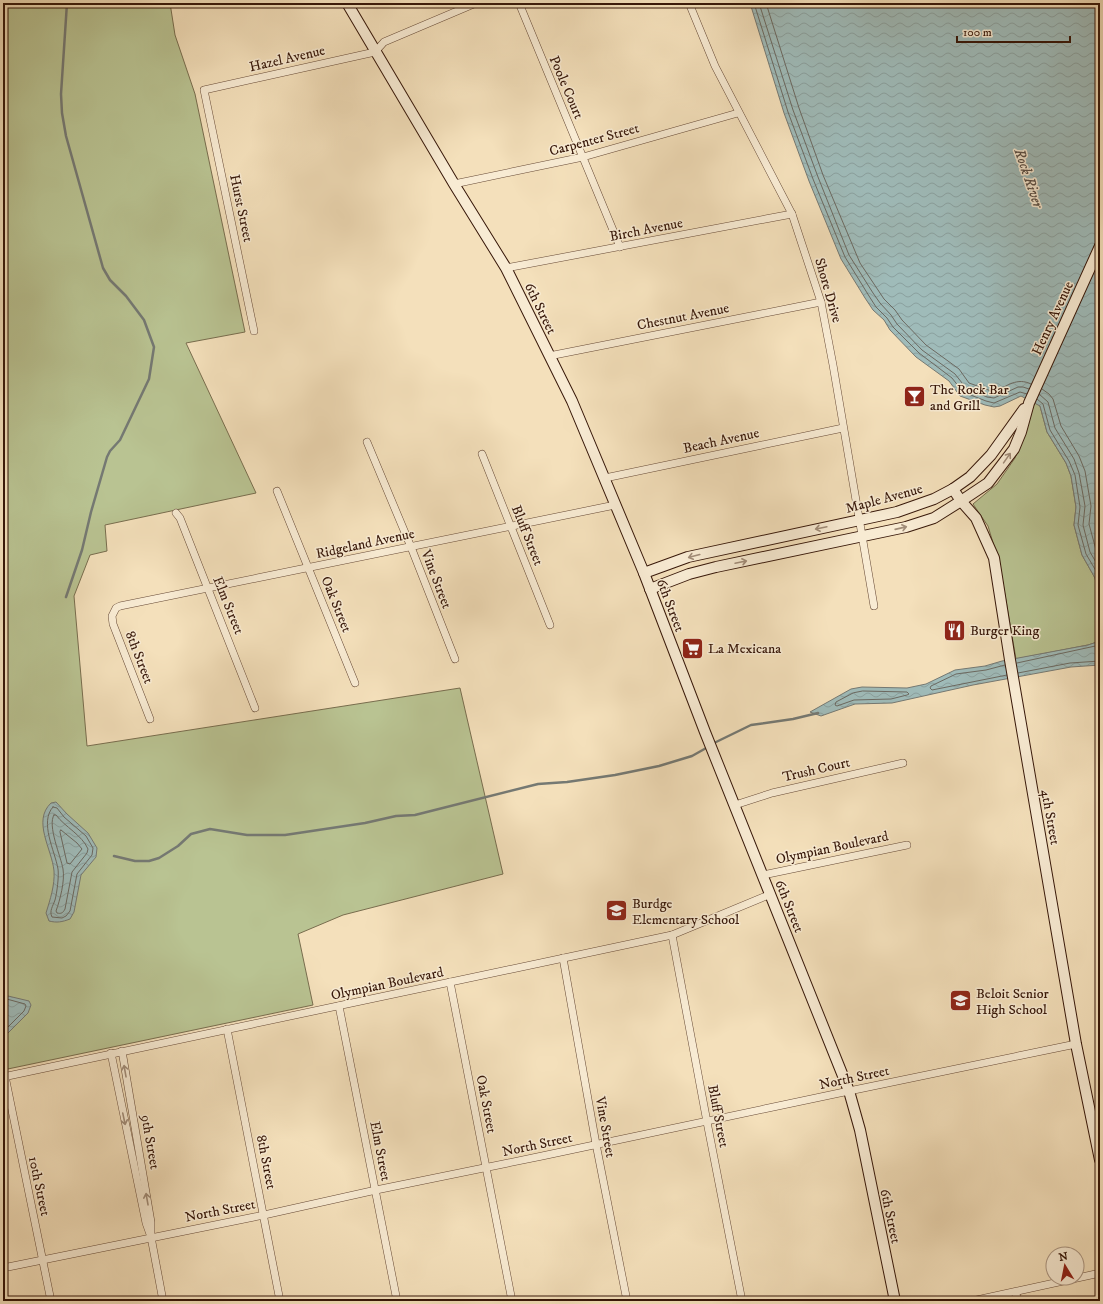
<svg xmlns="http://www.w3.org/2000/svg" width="1103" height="1304" viewBox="0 0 1103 1304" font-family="'IM FELL DW Pica',serif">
  <defs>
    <pattern id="water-waves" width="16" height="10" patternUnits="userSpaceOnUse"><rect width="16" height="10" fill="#9fbbb9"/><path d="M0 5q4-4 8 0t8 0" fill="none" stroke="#8aa09e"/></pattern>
  </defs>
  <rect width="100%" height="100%" fill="#f4e0bb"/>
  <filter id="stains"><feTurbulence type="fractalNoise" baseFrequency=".005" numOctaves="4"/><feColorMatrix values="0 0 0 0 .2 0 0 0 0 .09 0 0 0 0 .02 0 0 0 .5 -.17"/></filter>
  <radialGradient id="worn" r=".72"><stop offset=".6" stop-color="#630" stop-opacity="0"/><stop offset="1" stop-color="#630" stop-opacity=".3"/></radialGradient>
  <g fill="#b9c392" stroke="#786d4e">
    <polygon points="3,3 170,3 175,35 195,94 245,332 186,343 256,493 105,525 107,551 90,555 74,596 87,746 460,688 503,874 343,915 298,934 313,1005 3,1070"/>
    <polygon points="1035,402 1040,406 1047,432 1066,463 1071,476 1076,507 1074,525 1082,555 1095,578 1100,603 1100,641 1088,645 1016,659 1000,566 988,526 973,504 997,484 1015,458"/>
  </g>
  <g fill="url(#water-waves)" stroke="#757973">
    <polygon points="750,3 1100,3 1100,603 1095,578 1082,555 1074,525 1076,507 1071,476 1066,463 1047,432 1040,406 1021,396 1000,406 994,407 985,405 960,396 949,381 916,357 890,330 884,320 873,310 865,298 841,259 809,181 784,113"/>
    <polygon points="1100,641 1100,665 1071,667 973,685 892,703 855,704 821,716 810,712 851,689 862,687 907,688 926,684 955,670 985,666 1002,661 1088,645"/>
    <path d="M56,802L67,814L88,833L97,848L96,857L81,875L74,912L70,919C62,922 57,923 49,921L46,913C50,900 55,885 54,871C52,849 32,821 51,803Z"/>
    <polygon points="3,994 8,996 29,1001 31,1005 28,1013 3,1038"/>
  </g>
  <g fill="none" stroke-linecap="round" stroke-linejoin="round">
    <g stroke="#6b6961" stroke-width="1">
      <polyline points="754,3 788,112 813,179 845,257 869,296 876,307 887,318 893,327 919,353 952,378 963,392 986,401 994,403 1020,392 1027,394"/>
      <polyline points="759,3 793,110 818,177 849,255 873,293 880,303 891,315 897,324 922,350 955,374 966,388 987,397 994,398 1018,387 1023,387 1029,389"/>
      <path d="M766,3L799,108L823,175L860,263L884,299L895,310L902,320L926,345L959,369L969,383L994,392C1007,386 1017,377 1031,384"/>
      <polyline points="1042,389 1049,394 1053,399 1061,426 1079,456 1085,471 1091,506 1089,524 1096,550 1100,557"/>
      <polyline points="1039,394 1048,402 1055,428 1074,459 1079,473 1085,506 1083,525 1090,552 1100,569"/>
      <polyline points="1037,399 1043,404 1050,430 1069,461 1075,475 1080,507 1078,525 1086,554 1099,576 1100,583"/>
      <polyline points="1017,663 1100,645"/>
      <polyline points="1005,665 986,670 956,674 931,686 930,688 932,690 1007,675"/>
      <polyline points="1018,673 1070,663 1100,661"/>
      <polygon points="863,691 907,692 909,694 907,695 891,699 854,700 837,706 835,705 836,702 853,693"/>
      <path d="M53,807L57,808L64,817L86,836L93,848L92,855L77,874L70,911L66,916L62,918L52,917C49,911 53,906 55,900C57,893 59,876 58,869C55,851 39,822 53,807Z"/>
      <path d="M54,815H56C65,827 82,835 88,849L87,853L72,872L65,909C63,913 61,914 57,913L56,911C60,900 65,881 63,869C61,857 47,825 54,815Z"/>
      <polygon points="61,830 77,843 82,849 70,864 67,863 60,832"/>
      <polyline points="3,998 25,1004 26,1006 24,1011 3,1032"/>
    </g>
    <g stroke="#757973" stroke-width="2.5">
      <polyline points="66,597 82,550 91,512 107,457 110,451 120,440 149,379 154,347 144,320 126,296 110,280 103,268 66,136 62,113 61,94 67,3"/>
      <polyline points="712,744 751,725 793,719 818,713"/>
      <polyline points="114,856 135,861 149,861 159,858 178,846 191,834 210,829 247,835 285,835 365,823 396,816 415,815 538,784 567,782 615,775 659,766 692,756 708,747"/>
    </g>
    <defs>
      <g id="street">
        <polyline points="519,3 620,247"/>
        <polyline points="689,3 715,66 792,214 821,302 833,365 874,606"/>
        <polyline points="454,184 583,157 738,113"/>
        <polyline points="506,268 792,214"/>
        <polyline points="254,331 204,90 375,52 384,42 476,3"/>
        <polyline points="549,356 821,302"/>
        <polyline points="367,442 411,547 455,659"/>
        <polyline points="482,454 550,625"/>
        <polyline points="605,478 843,428"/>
        <polyline points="277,491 355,683"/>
        <polyline points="176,513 180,518 255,708"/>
        <polyline points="150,719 113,624 112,616 116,608 120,606 615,505"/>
        <polyline points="735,805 772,793 903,763"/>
        <polyline points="763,875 907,845"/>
        <polyline points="672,935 707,1122 742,1301"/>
        <polyline points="563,958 596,1144 627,1301"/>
        <polyline points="450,982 512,1301"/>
        <polyline points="339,1006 397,1301"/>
        <polyline points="227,1029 280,1301"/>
        <polyline points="122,1051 151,1222 151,1233"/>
        <polyline points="111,1053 146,1223 151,1237 163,1301"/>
        <polyline points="5,1076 51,1301"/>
        <polyline points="3,1077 672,935 771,894"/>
        <polyline points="3,1268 264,1215 376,1190 542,1156 849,1091 1076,1044"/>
        <polyline points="1016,1292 1017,1301"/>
        <polyline points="972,1301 1100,1273"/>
      </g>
      <g id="secondary">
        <polyline points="347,3 454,184 506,268 572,401 644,573 705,732 849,1091 860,1130 895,1301"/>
        <polyline points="953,489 961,501 976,518 994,558 1010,660 1076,1044 1100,1160"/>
        <polyline points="644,573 688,557 897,512 934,499 953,489 970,477 991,455 1024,409"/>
        <polyline points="650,589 689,574 716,567 906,527 934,518 961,501 988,483 1014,449 1021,432 1029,403 1100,246"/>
      </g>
    </defs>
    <use href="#street" stroke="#664936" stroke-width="8"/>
    <use href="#secondary" stroke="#371709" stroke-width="12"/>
    <use href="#street" stroke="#f8ebd3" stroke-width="7"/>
    <use href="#secondary" stroke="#f8ebd3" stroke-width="10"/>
  </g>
  <defs><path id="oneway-shaft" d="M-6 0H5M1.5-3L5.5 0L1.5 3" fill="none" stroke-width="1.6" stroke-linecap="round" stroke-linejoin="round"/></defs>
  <g stroke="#a18c78">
    <use href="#oneway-shaft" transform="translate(1007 458) rotate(-55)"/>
    <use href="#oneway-shaft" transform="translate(821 528) rotate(168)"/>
    <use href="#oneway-shaft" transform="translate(901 528) rotate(-13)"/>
    <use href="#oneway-shaft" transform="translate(694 556) rotate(165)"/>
    <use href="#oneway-shaft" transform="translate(741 562) rotate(-12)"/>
    <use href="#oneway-shaft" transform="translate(125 1071) rotate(-100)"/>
    <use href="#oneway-shaft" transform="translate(124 1119) rotate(78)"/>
    <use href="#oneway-shaft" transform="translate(147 1199) rotate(-100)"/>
  </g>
  <defs>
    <symbol id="bar-square" viewBox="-11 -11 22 22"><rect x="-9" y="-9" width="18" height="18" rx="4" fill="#8f2418" stroke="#f8ebd3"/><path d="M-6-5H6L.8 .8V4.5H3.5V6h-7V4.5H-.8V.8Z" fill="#fff"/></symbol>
    <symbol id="restaurant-square" viewBox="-11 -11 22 22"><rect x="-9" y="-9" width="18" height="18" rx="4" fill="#8f2418" stroke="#f8ebd3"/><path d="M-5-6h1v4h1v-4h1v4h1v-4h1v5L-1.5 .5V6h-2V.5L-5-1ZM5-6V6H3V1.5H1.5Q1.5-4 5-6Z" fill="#fff"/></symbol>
    <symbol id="supermarket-square" viewBox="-11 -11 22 22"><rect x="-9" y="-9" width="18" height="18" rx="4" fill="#8f2418" stroke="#f8ebd3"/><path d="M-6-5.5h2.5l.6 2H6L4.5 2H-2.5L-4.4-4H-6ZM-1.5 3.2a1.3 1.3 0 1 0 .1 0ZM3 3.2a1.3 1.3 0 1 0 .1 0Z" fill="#fff"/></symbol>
    <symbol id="school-square" viewBox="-11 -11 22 22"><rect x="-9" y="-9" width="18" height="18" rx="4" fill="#8f2418" stroke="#f8ebd3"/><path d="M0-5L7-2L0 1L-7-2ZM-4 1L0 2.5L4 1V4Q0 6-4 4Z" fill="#fff"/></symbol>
  </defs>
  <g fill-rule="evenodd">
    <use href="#bar-square" x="902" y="384" width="25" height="25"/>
    <use href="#restaurant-square" x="942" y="618" width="25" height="25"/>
    <use href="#supermarket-square" x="680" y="636" width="25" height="25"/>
    <use href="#school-square" x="604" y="898" width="25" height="25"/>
    <use href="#school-square" x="948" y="988" width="25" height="25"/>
  </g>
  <g text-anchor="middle" stroke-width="3" stroke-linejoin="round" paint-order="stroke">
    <g font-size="14" fill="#371709" stroke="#f8ebd3">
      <text transform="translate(287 58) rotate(-13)" y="5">Hazel Avenue</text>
      <text transform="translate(567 87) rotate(67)" y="5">Poole Court</text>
      <text transform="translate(594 139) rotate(-15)" y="5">Carpenter Street</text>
      <text transform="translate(242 208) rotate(78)" y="5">Hurst Street</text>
      <text transform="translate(646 229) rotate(-11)" y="5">Birch Avenue</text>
      <text transform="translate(829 290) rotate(74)" y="5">Shore Drive</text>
      <text transform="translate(541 308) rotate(64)" y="5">6th Street</text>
      <text transform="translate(683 316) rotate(-11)" y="5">Chestnut Avenue</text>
      <text transform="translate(1052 318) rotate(-65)" y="5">Henry Avenue</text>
      <text transform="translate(721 440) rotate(-12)" y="5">Beach Avenue</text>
      <text transform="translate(884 498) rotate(-15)" y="5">Maple Avenue</text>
      <text transform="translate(528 535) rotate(68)" y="5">Bluff Street</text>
      <text transform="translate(365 543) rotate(-12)" y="5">Ridgeland Avenue</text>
      <text transform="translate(437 579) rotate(69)" y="5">Vine Street</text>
      <text transform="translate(337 604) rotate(68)" y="5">Oak Street</text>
      <text transform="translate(229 605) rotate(68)" y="5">Elm Street</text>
      <text transform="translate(671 605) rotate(69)" y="5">6th Street</text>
      <text transform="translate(140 657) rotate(69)" y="5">8th Street</text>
      <text transform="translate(816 769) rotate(-13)" y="5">Trush Court</text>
      <text transform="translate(1051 817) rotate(80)" y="5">4th Street</text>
      <text transform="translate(832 847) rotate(-12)" y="5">Olympian Boulevard</text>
      <text transform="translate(790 906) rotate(68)" y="5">6th Street</text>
      <text transform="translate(387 983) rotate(-12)" y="5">Olympian Boulevard</text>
      <text transform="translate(854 1077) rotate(-12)" y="5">North Street</text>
      <text transform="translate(487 1104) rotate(79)" y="5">Oak Street</text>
      <text transform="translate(719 1116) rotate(79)" y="5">Bluff Street</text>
      <text transform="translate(606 1127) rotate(80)" y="5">Vine Street</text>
      <text transform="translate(151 1142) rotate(80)" y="5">9th Street</text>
      <text transform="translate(537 1144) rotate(-12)" y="5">North Street</text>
      <text transform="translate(381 1151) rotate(79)" y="5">Elm Street</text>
      <text transform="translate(267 1162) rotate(79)" y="5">8th Street</text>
      <text transform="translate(40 1186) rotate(78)" y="5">10th Street</text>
      <text transform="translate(220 1210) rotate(-11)" y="5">North Street</text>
      <text transform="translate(891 1216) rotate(78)" y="5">6th Street</text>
    </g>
    <g font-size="14" fill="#371709" stroke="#f8ebd3" text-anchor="start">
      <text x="930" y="394">The Rock Bar<tspan x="930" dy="16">and Grill</tspan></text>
      <text x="970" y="635">Burger King</text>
      <text x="708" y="653">La Mexicana</text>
      <text x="632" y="908">Burdge<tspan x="632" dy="16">Elementary School</tspan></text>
      <text x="976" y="998">Beloit Senior<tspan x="976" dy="16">High School</tspan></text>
    </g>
    <g font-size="15" font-style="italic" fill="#5b5047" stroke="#f8ebd3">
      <text transform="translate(1029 178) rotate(71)" y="5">Rock River</text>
    </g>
  </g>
  <rect width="1103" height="1304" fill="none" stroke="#f4e0bb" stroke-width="16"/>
  <rect x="4" y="4" width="1095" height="1296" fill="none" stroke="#371709" stroke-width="2"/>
  <rect x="8" y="8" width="1087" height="1288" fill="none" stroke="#371709"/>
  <g transform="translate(1065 1266) rotate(350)"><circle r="19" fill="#f8ebd3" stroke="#ab9682"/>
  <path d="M0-3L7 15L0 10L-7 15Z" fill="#8f2418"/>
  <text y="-6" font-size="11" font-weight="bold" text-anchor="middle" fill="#371709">N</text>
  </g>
  <path d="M957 36v6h113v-6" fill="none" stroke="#371709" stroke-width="2"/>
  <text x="963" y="36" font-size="12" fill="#371709" stroke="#f8ebd3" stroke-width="3" paint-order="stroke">100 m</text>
  <rect width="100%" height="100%" filter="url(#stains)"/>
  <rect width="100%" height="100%" fill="url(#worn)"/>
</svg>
